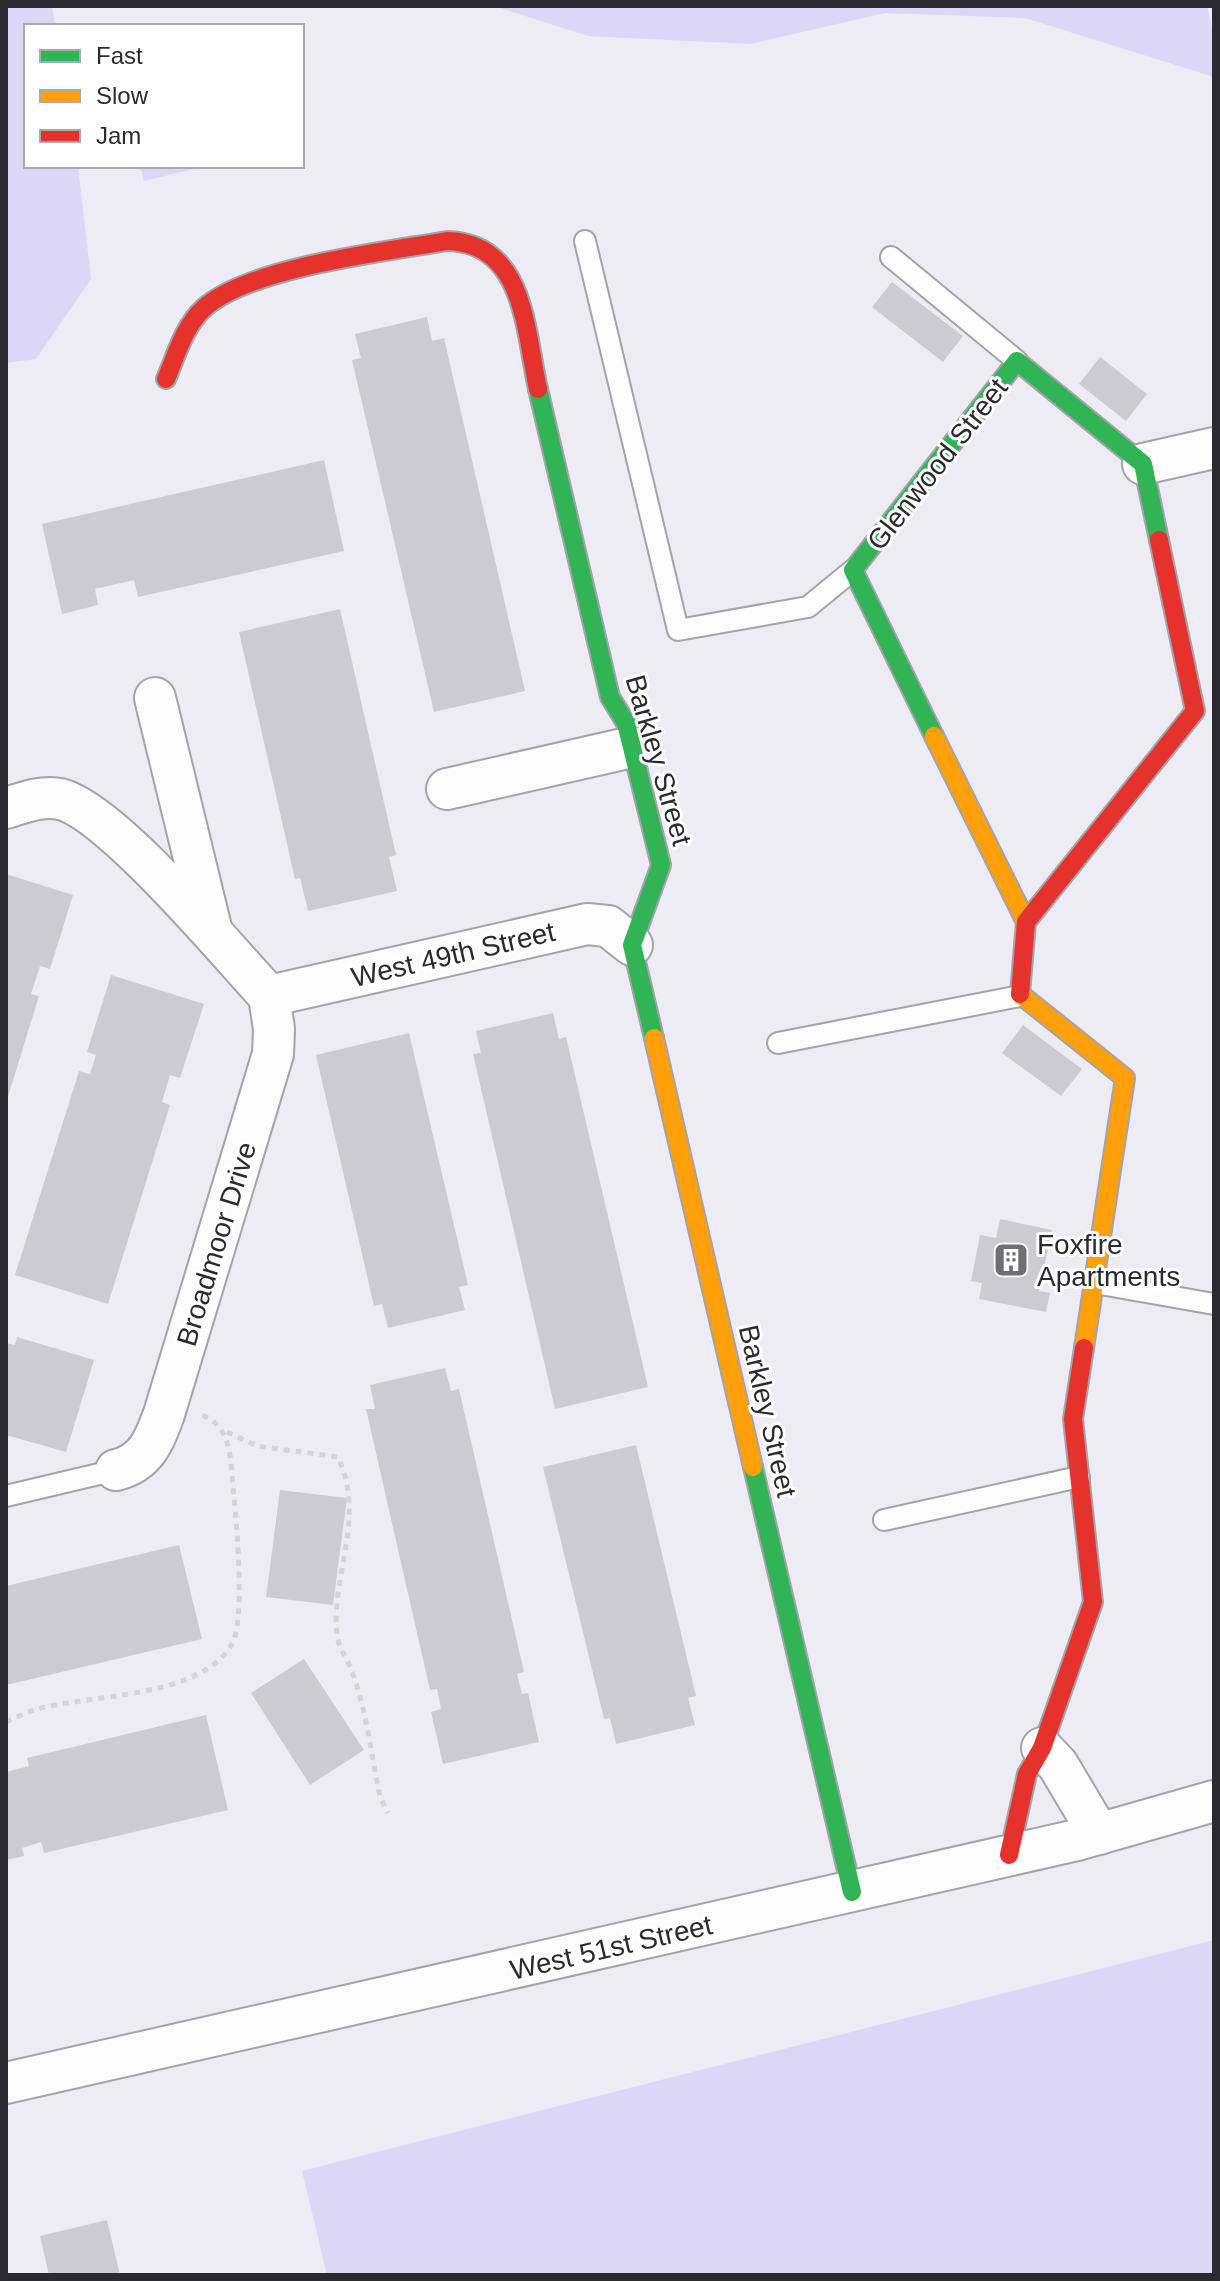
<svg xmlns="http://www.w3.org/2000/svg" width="1220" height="2281" viewBox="0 0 1220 2281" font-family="Helvetica,sans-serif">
  <rect width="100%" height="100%" fill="#edebf4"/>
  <g fill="#dcd7f7">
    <polygon points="6,6 52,6 55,26 26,26 26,166 78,166 91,279 36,359 6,363"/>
    <polygon points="494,6 1207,6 1214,38 1214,77 1025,18 885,13 750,44 588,36"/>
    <polygon points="140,166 202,166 202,167 144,181"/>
    <polygon points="1214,1940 1214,2275 327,2275 302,2171"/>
  </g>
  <g fill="#cdcbd2">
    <polygon points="892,282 963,336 943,362 872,307"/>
    <polygon points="427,317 432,341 444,338 525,691 434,712 352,360 361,358 355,334"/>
    <polygon points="1100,357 1147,394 1126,421 1079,384"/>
    <polygon points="324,460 344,551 138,597 134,580 95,589 98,605 62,614 42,524"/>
    <polygon points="340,609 396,855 389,857 397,891 308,911 300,878 295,879 239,632"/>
    <polygon points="6,874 73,895 50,969 40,966 31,994 39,996 7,1100"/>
    <polygon points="111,975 204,1004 180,1078 170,1075 162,1102 170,1105 108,1304 15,1275 79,1071 90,1074 96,1055 87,1052"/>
    <polygon points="553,1013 559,1039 566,1037 648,1387 555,1409 473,1054 481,1053 476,1031"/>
    <polygon points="1023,1025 1082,1069 1061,1096 1002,1053"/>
    <polygon points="409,1033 468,1285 459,1287 465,1310 388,1328 382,1304 374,1306 316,1055"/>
    <polygon points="1000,1219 1052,1230 1039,1291 1050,1293 1046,1312 979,1299 982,1283 971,1281 980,1235 996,1238"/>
    <polygon points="17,1337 94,1360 66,1452 6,1435 6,1343 15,1345"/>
    <polygon points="445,1368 451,1391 459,1389 524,1672 517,1674 522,1694 528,1693 539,1742 443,1764 431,1712 441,1709 437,1689 430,1690 366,1409 375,1409 370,1385"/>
    <polygon points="636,1445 696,1696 688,1698 695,1725 616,1744 610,1718 604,1719 543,1467"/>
    <polygon points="280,1490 347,1498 333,1605 266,1597"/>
    <polygon points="179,1545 202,1639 6,1685 6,1586"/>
    <polygon points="304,1659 364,1750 310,1785 251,1693"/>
    <polygon points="206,1715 228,1810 44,1853 41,1842 22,1848 24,1856 6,1860 6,1772 29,1766 27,1758"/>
    <polygon points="107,2220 120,2275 49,2275 40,2236"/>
  </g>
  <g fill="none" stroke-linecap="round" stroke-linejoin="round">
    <defs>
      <g id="lane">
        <polyline points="585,241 678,630 808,607 853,570"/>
        <polyline points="891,257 1017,361"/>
        <polyline points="778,1043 1020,996"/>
        <polyline points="1095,1283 1214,1304"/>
        <polyline points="6,1496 116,1470"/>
        <polyline points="884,1520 1079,1477"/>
      </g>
      <g id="street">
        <polyline points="1143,464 1214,448"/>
        <polyline points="155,698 212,932"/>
        <polyline points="447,789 632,747"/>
        <path d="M6,808C23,803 42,795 60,799C111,811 228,952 269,996"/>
        <polyline points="269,996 587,924 608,926 632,945"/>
        <path d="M116,1470C146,1463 154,1441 164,1414L273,1054L274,1029L269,996"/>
        <polyline points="1042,1748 1058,1765 1099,1834"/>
        <polyline points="6,2083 1077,1840 1214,1801"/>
      </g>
      <g id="fast">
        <polyline points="538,389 610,697 626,723 661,865 632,945 654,1038"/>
        <polyline points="934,736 853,570 1017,361 1143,464 1159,540"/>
        <polyline points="753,1467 852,1892"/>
      </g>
      <g id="slow">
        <polyline points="934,736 1026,922"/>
        <polyline points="1020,994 1125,1078 1084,1348"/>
        <polyline points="654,1038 753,1467"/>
      </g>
      <g id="jam">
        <path d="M166,379C176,356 184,326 204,308C250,267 384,252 447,241C525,243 525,330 538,389"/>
        <polyline points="1020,994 1026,922 1195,711 1159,540"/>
        <polyline points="1009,1855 1027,1774 1042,1748 1093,1602 1073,1419 1084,1348"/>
      </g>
    </defs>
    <use href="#lane" stroke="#a4a3aa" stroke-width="24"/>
    <use href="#street" stroke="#a4a3aa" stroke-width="44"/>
    <use href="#fast" stroke="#a4a3aa" stroke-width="22"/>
    <use href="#slow" stroke="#a4a3aa" stroke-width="22"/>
    <use href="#jam" stroke="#a4a3aa" stroke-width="22"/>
    <g stroke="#d4d4d7" stroke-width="5" stroke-dasharray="6 6" stroke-linecap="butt">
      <path d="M227,1432L257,1446L338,1457C364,1514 337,1562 336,1620C336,1651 346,1652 354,1677C367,1715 372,1758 380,1797L388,1813"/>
      <path d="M6,1722C15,1718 25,1713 34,1710C88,1694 201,1699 232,1644C245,1621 237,1527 234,1498C230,1467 235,1426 201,1415"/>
    </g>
    <use href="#lane" stroke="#fcfcfd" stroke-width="20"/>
    <use href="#street" stroke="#fcfcfd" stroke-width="40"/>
    <use href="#fast" stroke="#30b455" stroke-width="18"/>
    <use href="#slow" stroke="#ff9f0a" stroke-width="18"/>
    <use href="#jam" stroke="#e5322d" stroke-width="18"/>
  </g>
  <defs>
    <symbol id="building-square" viewBox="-11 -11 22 22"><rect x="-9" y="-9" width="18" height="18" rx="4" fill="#6f6e75" stroke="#fff"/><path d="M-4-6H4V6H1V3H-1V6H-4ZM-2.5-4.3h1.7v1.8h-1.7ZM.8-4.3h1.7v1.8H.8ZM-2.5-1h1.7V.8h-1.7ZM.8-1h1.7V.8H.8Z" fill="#fff"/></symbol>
  </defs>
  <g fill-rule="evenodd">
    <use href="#building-square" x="991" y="1240" width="40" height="40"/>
  </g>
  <g text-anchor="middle" stroke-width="6" stroke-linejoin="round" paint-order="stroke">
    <g font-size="28" fill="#2b2a30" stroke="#fff">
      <text transform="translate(937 464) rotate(-52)" y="10">Glenwood Street</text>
      <text transform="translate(659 760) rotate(74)" y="10">Barkley Street</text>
      <text transform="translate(453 954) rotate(-13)" y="10">West 49th Street</text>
      <text transform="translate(216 1244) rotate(-73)" y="10">Broadmoor Drive</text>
      <text transform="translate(768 1411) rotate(77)" y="10">Barkley Street</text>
      <text transform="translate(611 1947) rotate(-13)" y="10">West 51st Street</text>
    </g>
    <g font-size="28" fill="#2b2a30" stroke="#fff" text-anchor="start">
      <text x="1037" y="1254">Foxfire<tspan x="1037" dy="32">Apartments</tspan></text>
    </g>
  </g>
  <rect width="1220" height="2281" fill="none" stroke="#2b2a30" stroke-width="16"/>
  <rect x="24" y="24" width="280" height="144" fill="#ffffff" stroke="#aaaaac" stroke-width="2"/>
  <rect x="40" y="50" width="40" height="12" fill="#30b455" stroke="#aaaaac" stroke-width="2"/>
  <text x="96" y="64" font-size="24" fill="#2b2a30">Fast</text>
  <rect x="40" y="90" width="40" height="12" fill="#ff9f0a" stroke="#aaaaac" stroke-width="2"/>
  <text x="96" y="104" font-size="24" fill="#2b2a30">Slow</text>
  <rect x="40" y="130" width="40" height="12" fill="#e5322d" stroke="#aaaaac" stroke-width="2"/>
  <text x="96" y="144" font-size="24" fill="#2b2a30">Jam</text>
</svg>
